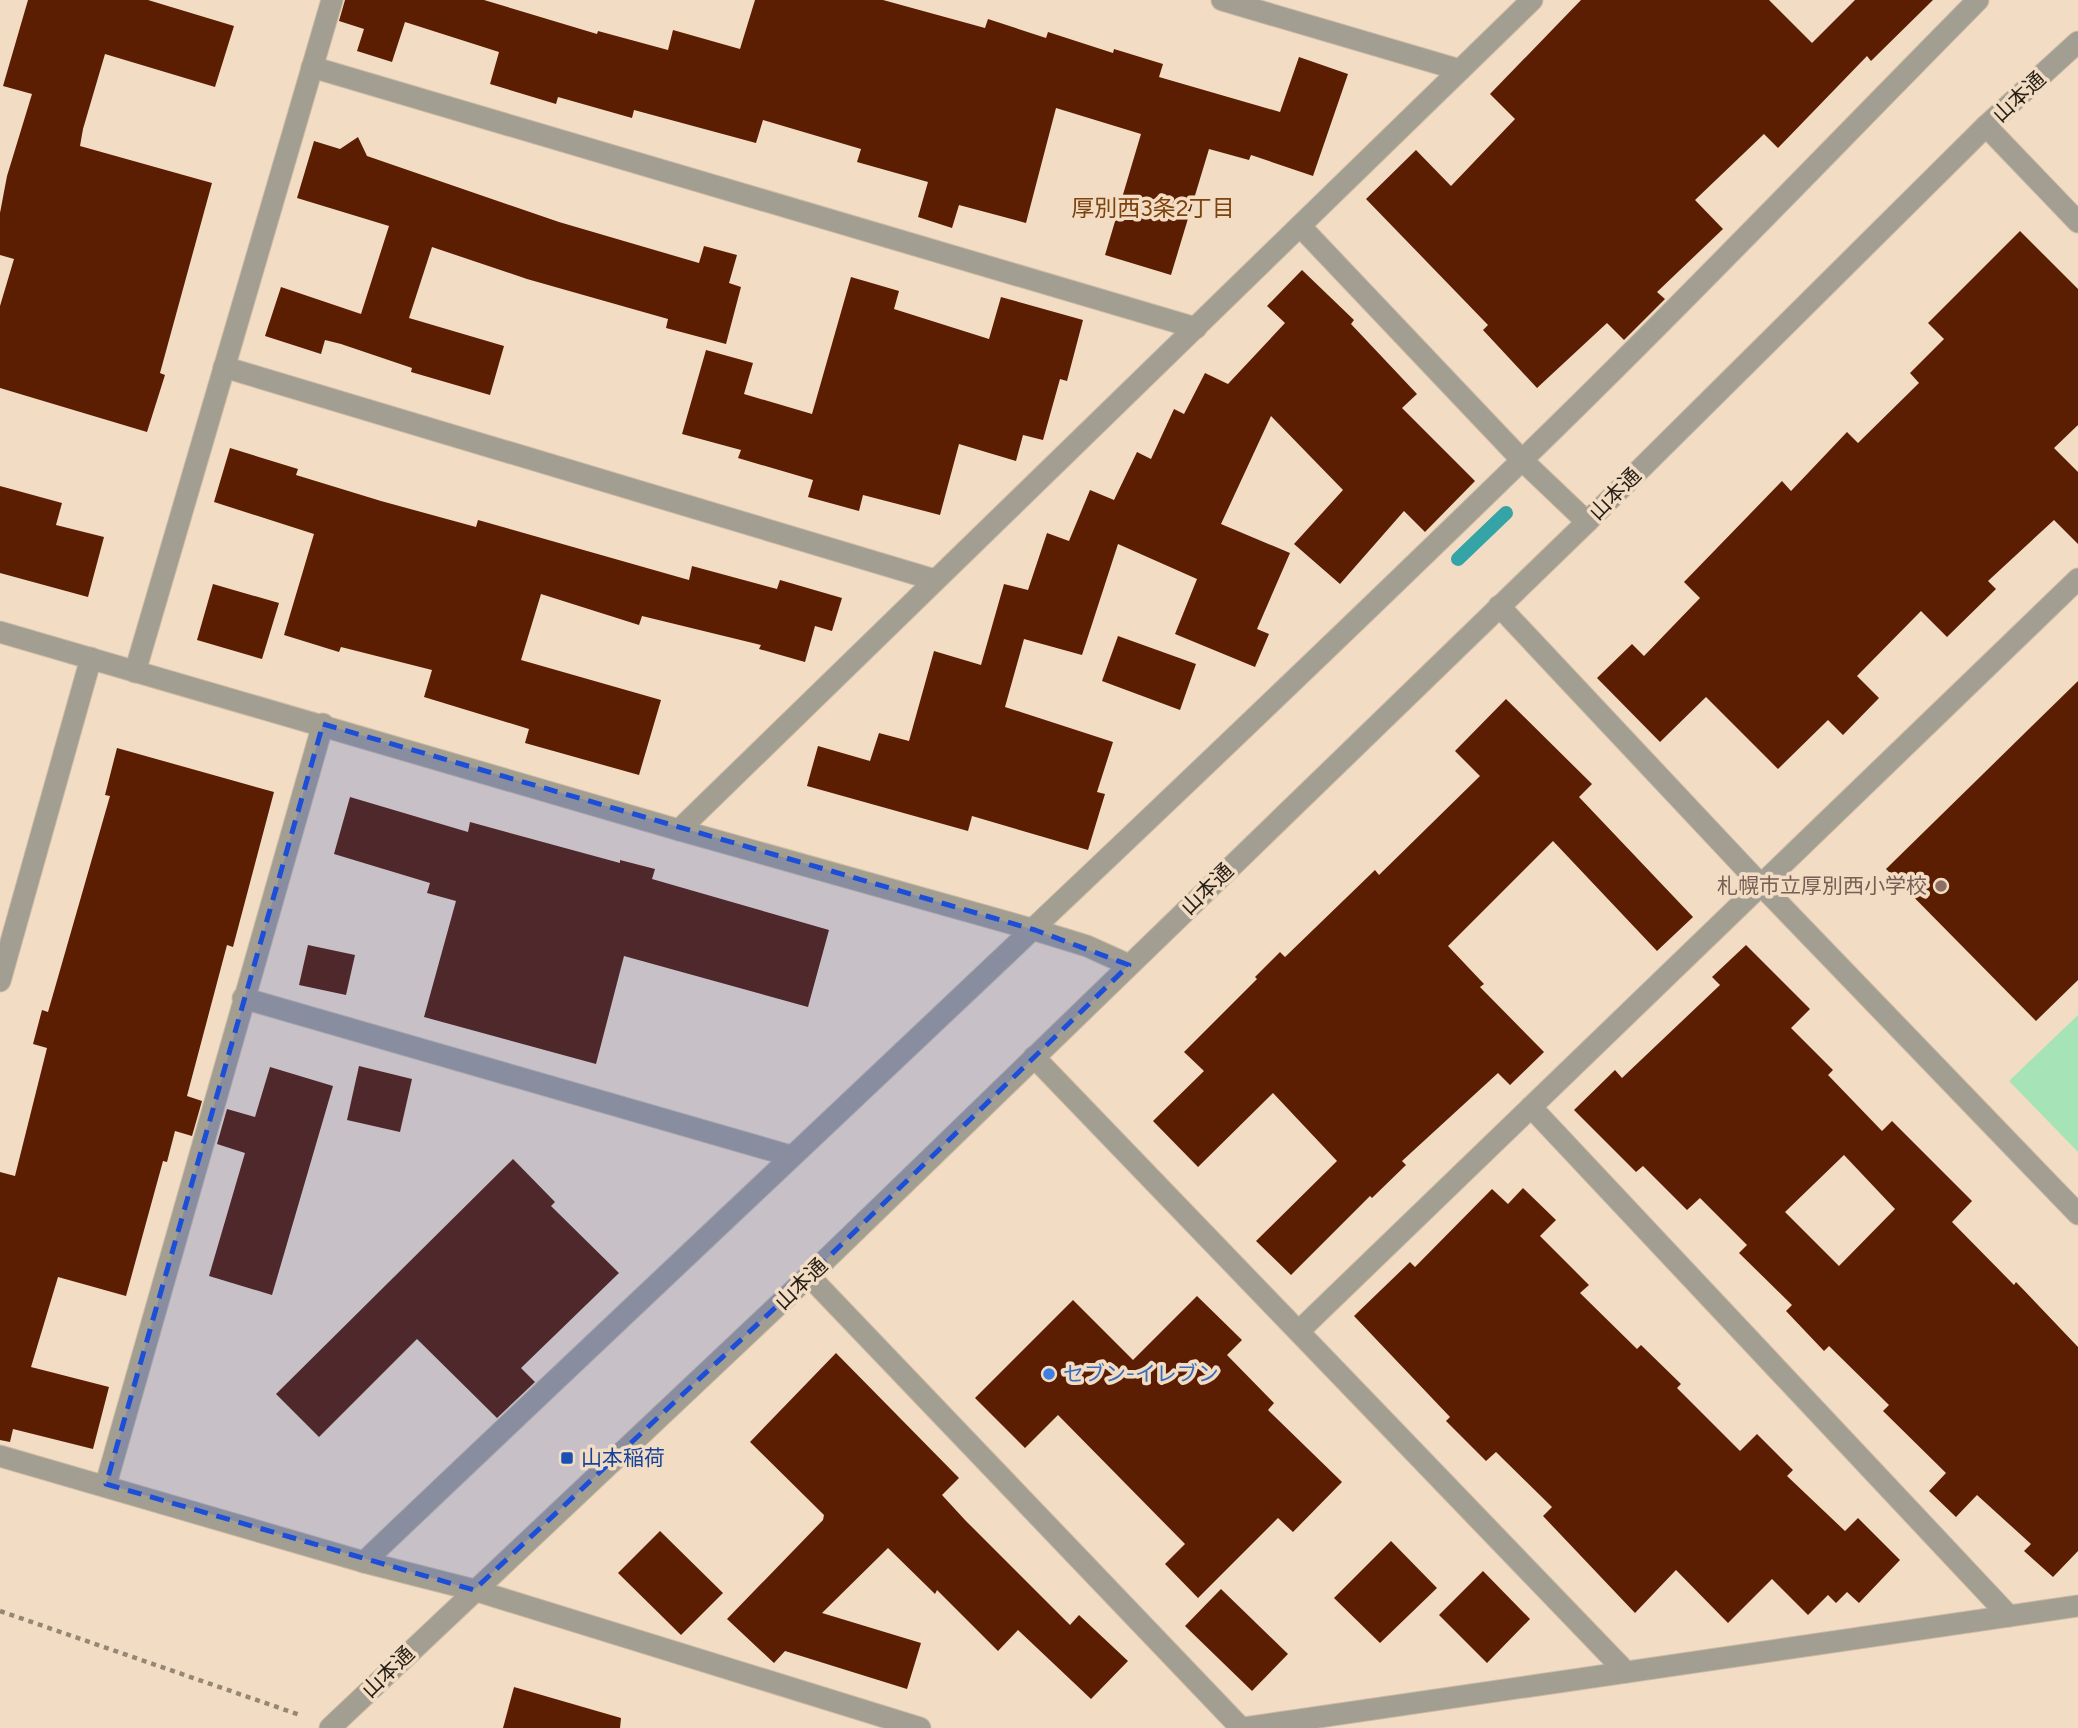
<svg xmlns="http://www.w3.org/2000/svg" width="2078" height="1728" viewBox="0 0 2078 1728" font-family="Figtree,'Noto Sans JP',sans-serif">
  <rect width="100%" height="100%" fill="#f2ddc4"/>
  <polygon fill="#a6e4b7" points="2078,1015 2078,1152 2009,1081"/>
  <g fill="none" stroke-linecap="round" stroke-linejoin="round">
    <polyline stroke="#34a4a6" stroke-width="14" points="1458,559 1506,513"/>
  </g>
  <g fill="#5c1e02" fill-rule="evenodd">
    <polygon points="28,0 148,0 234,26 215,87 105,54 83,129 80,146 212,183 160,373 165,375 147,432 0,388 0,306 14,259 0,255 0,213 7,176 32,94 3,86"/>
    <polygon points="345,0 484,0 597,34 598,31 668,50 673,30 740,49 755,0 883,0 985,28 988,19 1046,38 1048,32 1113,53 1114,49 1163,64 1159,77 1280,112 1299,57 1348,74 1313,176 1251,155 1249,160 1209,149 1171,275 1105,255 1141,134 1056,108 1026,223 959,205 952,228 918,217 928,182 857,162 861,149 763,120 756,143 634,110 632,118 558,97 556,104 490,84 499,52 405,22 392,62 357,51 364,29 339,21"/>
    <polygon points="1581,0 1769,0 1812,43 1855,0 1933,0 1871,61 1867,56 1778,148 1764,134 1695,200 1723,229 1657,292 1665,299 1624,340 1607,323 1537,388 1483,330 1488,325 1366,199 1416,150 1451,186 1515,119 1490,94"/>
    <polygon points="358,137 367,156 559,222 699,263 704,246 737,255 729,283 741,287 726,344 666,328 668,319 527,279 432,247 409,318 504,346 490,395 411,372 412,368 341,344 325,340 321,354 265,336 281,287 361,314 389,226 297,198 314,141 340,149"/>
    <polygon points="2020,231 2078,289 2078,425 2054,448 2078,472 2078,544 2054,520 1988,581 1996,589 1947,637 1921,611 1857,676 1879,698 1843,735 1828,720 1778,769 1706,697 1660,742 1597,678 1632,644 1644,656 1700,598 1684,582 1782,481 1791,491 1847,432 1858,443 1919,383 1910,373 1944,339 1928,323"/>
    <polygon points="1302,270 1354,320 1351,324 1417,394 1402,408 1475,481 1425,532 1404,511 1340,584 1294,544 1343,490 1271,416 1221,524 1290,553 1257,629 1269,634 1255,667 1175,634 1197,579 1118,544 1082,655 1024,639 1005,707 1113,742 1097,792 1105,794 1088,850 972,816 968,831 807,786 818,746 870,761 879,733 909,741 934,651 981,665 1004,584 1028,590 1047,533 1069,541 1090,490 1114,500 1137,452 1151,459 1174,409 1184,414 1205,373 1228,384 1285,323 1267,306"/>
    <polygon points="851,277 899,291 894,309 989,339 1001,297 1083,320 1067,381 1060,379 1043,440 1023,435 1016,461 959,444 940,515 863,495 859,511 808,497 813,480 738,458 741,450 682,434 706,350 753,363 744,394 812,414"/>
    <polygon points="230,448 298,469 296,475 381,501 476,527 478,520 689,580 692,566 777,589 780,580 842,598 832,631 815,626 805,662 759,649 761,645 642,616 639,625 541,594 521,660 661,700 639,775 525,743 529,729 424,697 432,670 341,647 339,652 284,635 314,534 214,502"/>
    <polygon points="0,486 62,503 56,525 104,537 88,597 0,573"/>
    <polygon points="213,584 279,603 262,659 197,640"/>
    <polygon points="1118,636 1196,664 1180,710 1102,681"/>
    <polygon points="2078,681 2078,980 2036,1021 1886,869"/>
    <polygon points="1506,699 1592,784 1579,797 1693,917 1657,951 1553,841 1448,946 1484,984 1480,987 1544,1052 1510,1085 1498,1073 1402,1161 1406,1165 1372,1198 1370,1196 1291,1275 1256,1241 1337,1161 1273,1093 1198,1167 1153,1121 1204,1071 1184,1052 1257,979 1255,977 1280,952 1285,957 1375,870 1379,875 1480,776 1455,751"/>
    <polygon points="117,748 274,792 233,947 227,945 187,1096 202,1101 192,1136 175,1131 167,1162 163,1161 126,1296 58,1277 31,1367 109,1387 93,1449 13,1429 10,1442 0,1440 0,1172 15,1176 47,1048 33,1044 42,1010 48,1012 110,796 105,795"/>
    <polygon points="350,797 468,832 470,822 620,863 620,860 655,869 652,879 829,930 808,1007 624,956 596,1064 424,1017 456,901 427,893 430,883 334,854"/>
    <polygon points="308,945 355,955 346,995 299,985"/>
    <path d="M1746,945L1810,1009L1791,1028L1833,1070L1828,1075L1882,1131L1892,1121L1972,1201L1952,1222L2014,1285L2016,1282L2078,1347V1551L2053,1577L2024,1551L2031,1544L1977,1495L1956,1517L1929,1491L1946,1473L1883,1411L1889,1405L1829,1346L1824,1351L1786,1311L1792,1305L1739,1253L1747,1245L1700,1198L1687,1210L1643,1166L1636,1172L1574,1110L1615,1070L1622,1078L1720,985L1712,977ZM1844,1155L1895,1209L1839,1266L1785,1212Z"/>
    <polygon points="359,1066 412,1079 400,1132 347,1120"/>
    <polygon points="270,1067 333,1086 272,1295 209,1276 245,1153 217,1144 227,1109 255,1117"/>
    <polygon points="513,1159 555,1202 551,1206 619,1273 521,1368 535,1382 497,1418 417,1339 319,1437 276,1394"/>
    <polygon points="1523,1188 1556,1220 1540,1236 1589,1285 1580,1293 1637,1349 1641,1345 1681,1384 1677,1388 1740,1451 1757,1434 1793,1470 1787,1476 1845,1531 1858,1518 1900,1560 1859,1603 1847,1592 1836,1603 1828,1595 1808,1615 1772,1579 1728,1623 1676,1570 1635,1613 1543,1516 1552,1507 1496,1452 1486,1461 1446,1421 1450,1417 1354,1316 1410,1262 1415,1267 1492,1189 1508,1204"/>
    <polygon points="1197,1296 1242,1340 1227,1355 1274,1403 1268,1410 1342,1482 1293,1532 1278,1518 1198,1598 1165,1564 1185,1544 1058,1415 1025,1448 975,1398 1073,1300 1133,1360"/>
    <polygon points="836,1353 959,1478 942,1495 965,1520 1070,1625 1079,1615 1128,1661 1091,1699 1018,1630 998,1651 937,1590 935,1594 888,1548 822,1613 921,1643 907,1689 785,1651 774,1663 727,1619 823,1520 824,1515 750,1442"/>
    <polygon points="660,1531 723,1593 681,1635 618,1573"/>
    <polygon points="1391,1541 1437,1588 1380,1643 1334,1598"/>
    <polygon points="1483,1571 1530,1619 1487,1663 1439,1615"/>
    <polygon points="1221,1589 1288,1654 1252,1691 1185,1626"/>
    <polygon points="514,1687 621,1718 620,1728 503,1728"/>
  </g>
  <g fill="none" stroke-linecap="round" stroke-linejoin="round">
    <defs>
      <g id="minor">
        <polyline points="1222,0 1460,70"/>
        <polyline points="312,67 1196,328"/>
        <polyline points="1986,126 2078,222"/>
        <polyline points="1300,226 1522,460 1587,522"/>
        <polyline points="224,367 935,580"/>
        <polyline points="1499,606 1761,885 2078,1214"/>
        <polyline points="0,632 679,830 1035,930 1087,946 1129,965"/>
        <polyline points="135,672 332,0"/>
        <polyline points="679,830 1532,0"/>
        <polyline points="0,981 91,658"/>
        <polyline points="243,998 791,1156"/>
        <polyline points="1034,1057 1626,1672"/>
        <polyline points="1531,1107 2009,1616"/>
        <polyline points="809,1276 1241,1728"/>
        <polyline points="1299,1331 2078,579"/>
        <polyline points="0,1456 364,1562 474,1590 920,1728"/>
        <polyline points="106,1484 323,724"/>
        <path d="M364,1562C748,1196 1137,835 1517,465C1674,313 1825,155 1978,0"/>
        <polyline points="330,1728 809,1276 1587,522 1986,126 2078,42"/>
        <polyline points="1244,1728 2078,1606"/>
      </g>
    </defs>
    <use href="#minor" stroke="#cdbba4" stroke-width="23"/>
    <polyline stroke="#968775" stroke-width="4.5" stroke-dasharray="5 5" stroke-linecap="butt" points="0,1611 300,1715"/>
    <use href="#minor" stroke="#a39e92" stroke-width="21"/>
  </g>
  <path fill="#1d4ed8" fill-opacity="0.2" stroke="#1d4ed8" stroke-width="5" stroke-dasharray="14 9" stroke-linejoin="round" d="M323,724L1035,930L1129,965L809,1276L474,1590L106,1484Z"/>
  <circle fill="#8d6e63" stroke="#f2ddc4" stroke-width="2.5" cx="1941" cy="886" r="7"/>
  <circle fill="#3f7fe0" stroke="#f2ddc4" stroke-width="2.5" cx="1049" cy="1374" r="7"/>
  <rect fill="#1a4fb4" stroke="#f2ddc4" stroke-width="2.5" x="560" y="1451" width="14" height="14" rx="3.5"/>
  <g text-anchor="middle" stroke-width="7" stroke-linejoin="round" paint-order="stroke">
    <g font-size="21" fill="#261e15" stroke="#f2ddc4">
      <text transform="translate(2019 97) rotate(-43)" y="7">山本通</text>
      <text transform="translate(1615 494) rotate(-45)" y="7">山本通</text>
      <text transform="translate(1207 889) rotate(-44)" y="7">山本通</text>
      <text transform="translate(801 1284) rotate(-44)" y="7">山本通</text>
      <text transform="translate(388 1672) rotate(-44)" y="7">山本通</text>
    </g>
    <g font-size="21" fill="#785e54" stroke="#f2ddc4" text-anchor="end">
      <text x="1927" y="893">札幌市立厚別西小学校</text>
    </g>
    <g font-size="21" fill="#366cbe" stroke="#f2ddc4" text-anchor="start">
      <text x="1063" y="1381">セブン-イレブン</text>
    </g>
    <g font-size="21" fill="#164399" stroke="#f2ddc4" text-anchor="start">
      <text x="581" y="1465">山本稲荷</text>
    </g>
    <g font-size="23" fill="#7c430f" stroke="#f2ddc4">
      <text x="1153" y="216">厚別西3条2丁目</text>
    </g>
  </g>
</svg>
